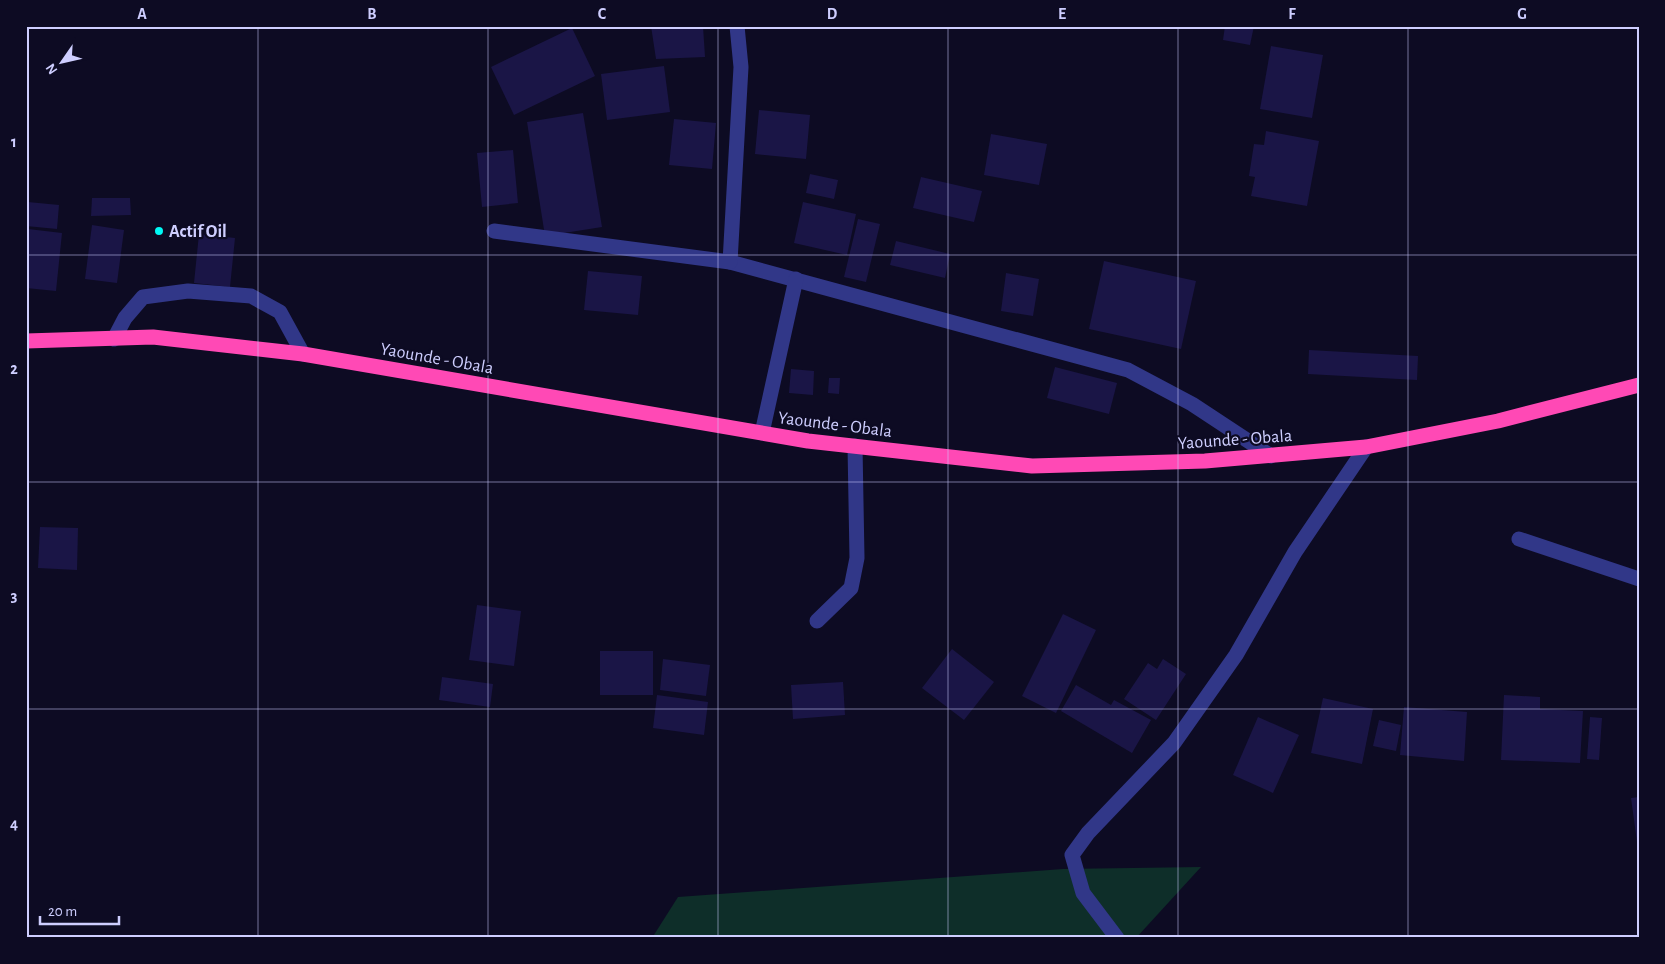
<svg xmlns="http://www.w3.org/2000/svg" width="1665" height="964" viewBox="0 0 1665 964" font-family="'Alegreya Sans',sans-serif">
  <rect width="100%" height="100%" fill="#0d0b23"/>
  <polygon fill="#0e2e29" points="1201,867 1136,938 652,938 678,897 1063,869"/>
  <g fill="#1a1546">
    <polygon points="651,26 703,26 705,57 656,59"/>
    <polygon points="1225,26 1254,26 1250,45 1223,40"/>
    <polygon points="572,28 595,76 514,115 491,67"/>
    <polygon points="1271,46 1323,55 1312,118 1260,109"/>
    <polygon points="664,66 670,112 607,120 601,74"/>
    <polygon points="759,110 810,115 806,159 755,154"/>
    <polygon points="583,113 602,227 545,236 527,122"/>
    <polygon points="674,119 716,123 712,169 669,165"/>
    <polygon points="1266,131 1319,141 1307,206 1251,196 1255,177 1249,176 1254,144 1264,145"/>
    <polygon points="991,134 1047,144 1039,185 984,175"/>
    <polygon points="513,150 518,203 482,207 477,153"/>
    <polygon points="810,174 838,180 834,199 806,193"/>
    <polygon points="921,177 982,191 974,222 913,208"/>
    <polygon points="92,198 130,198 131,215 91,216"/>
    <polygon points="28,202 59,205 57,229 26,226"/>
    <polygon points="803,202 856,214 847,255 794,243"/>
    <polygon points="858,219 880,224 866,282 844,277"/>
    <polygon points="92,225 124,230 117,283 85,279"/>
    <polygon points="28,229 62,233 56,291 26,288"/>
    <polygon points="199,234 235,238 230,287 194,283"/>
    <polygon points="896,241 950,254 945,278 890,265"/>
    <polygon points="1104,261 1196,281 1181,349 1089,329"/>
    <polygon points="588,271 642,276 638,315 584,310"/>
    <polygon points="1006,273 1039,279 1033,316 1001,311"/>
    <polygon points="1309,350 1418,356 1417,380 1308,374"/>
    <polygon points="1055,367 1117,383 1109,414 1047,398"/>
    <polygon points="791,369 814,371 813,395 789,393"/>
    <polygon points="829,378 840,378 839,394 828,393"/>
    <polygon points="40,527 78,528 77,570 38,568"/>
    <polygon points="477,605 521,611 514,666 469,660"/>
    <polygon points="1063,614 1096,630 1056,713 1022,696"/>
    <polygon points="952,649 994,682 964,720 922,688"/>
    <rect x="600" y="651" width="53" height="44"/>
    <polygon points="663,659 710,665 706,696 660,690"/>
    <polygon points="1163,659 1186,674 1156,720 1124,699 1148,663 1157,669"/>
    <polygon points="442,677 493,684 490,707 439,700"/>
    <polygon points="843,682 845,715 793,719 791,685"/>
    <polygon points="1076,685 1111,705 1114,700 1151,720 1132,753 1061,711"/>
    <polygon points="657,695 708,702 704,735 653,728"/>
    <polygon points="1504,695 1540,697 1540,709 1583,711 1580,763 1501,760"/>
    <polygon points="1323,698 1373,709 1362,764 1311,753"/>
    <polygon points="1404,707 1467,712 1464,761 1400,755"/>
    <polygon points="1258,717 1299,735 1273,793 1233,775"/>
    <polygon points="1590,717 1602,718 1599,760 1587,759"/>
    <polygon points="1379,720 1401,725 1396,751 1373,746"/>
    <polygon points="1639,797 1639,849 1638,849 1631,798"/>
  </g>
  <g fill="none" stroke-linecap="round" stroke-linejoin="round">
    <g stroke="#313788" stroke-width="15">
      <polyline points="737,26 741,67 730,262 1128,370 1192,404 1271,456"/>
      <polyline points="494,231 730,262"/>
      <polyline points="114,339 125,318 143,297 188,291 251,296 280,312 303,354"/>
      <polyline points="762,433 796,279"/>
      <polyline points="1519,539 1639,579"/>
      <polyline points="817,621 851,588 857,558 855,446"/>
      <polyline points="1117,938 1083,893 1072,855 1088,833 1174,743 1236,655 1295,552 1366,447"/>
    </g>
    <polyline stroke="#ff49b5" stroke-width="15" points="26,341 153,337 303,354 808,441 1032,466 1205,461 1366,447 1498,421 1639,385"/>
  </g>
  <path fill="none" stroke="#ceceff" stroke-width="1" stroke-opacity="0.55" d="M258,26V938M488,26V938M718,26V938M948,26V938M1178,26V938M1408,26V938M26,255H1639M26,482H1639M26,709H1639"/>
  <circle fill="#00f9f5" stroke="#0d0b23" stroke-width="2" cx="159" cy="231" r="5"/>
  <g text-anchor="middle" stroke-width="4.5" stroke-linejoin="round" paint-order="stroke">
    <g font-size="18" font-weight="bold" fill="#ceceff" stroke="#0d0b23" text-anchor="start">
      <text x="169" y="237">Actif Oil</text>
    </g>
    <g font-size="18" fill="#ceceff" stroke="#0d0b23">
      <text transform="translate(437 358) rotate(10)" y="6">Yaounde - Obala</text>
      <text transform="translate(835 424) rotate(7)" y="6">Yaounde - Obala</text>
      <text transform="translate(1235 439) rotate(-4)" y="6">Yaounde - Obala</text>
    </g>
  </g>
  <rect width="1665" height="964" fill="none" stroke="#0d0b23" stroke-width="55"/>
  <g transform="translate(62 62) rotate(236)" stroke="#0d0b23" stroke-width="4" paint-order="stroke">
  <path d="M0-4L9 19L0 12L-9 19Z" fill="#ceceff"/>
  <text y="-8" font-size="14" font-weight="bold" text-anchor="middle" fill="#ceceff">N</text>
  </g>
  <path d="M40 916v8h79v-8" fill="none" stroke="#ceceff" stroke-width="2.5"/>
  <text x="48" y="916" font-size="15" fill="#ceceff" stroke="#0d0b23" stroke-width="4" paint-order="stroke">20 m</text>
  <rect x="28" y="28" width="1610" height="908" fill="none" stroke="#ceceff" stroke-width="2"/>
  <g font-size="16" text-anchor="middle" font-weight="bold" fill="#ceceff">
    <text x="142" y="19">A</text>
    <text x="372" y="19">B</text>
    <text x="602" y="19">C</text>
    <text x="832" y="19">D</text>
    <text x="1062" y="19">E</text>
    <text x="1292" y="19">F</text>
    <text x="1522" y="19">G</text>
    <text x="14" y="147">1</text>
    <text x="14" y="374">2</text>
    <text x="14" y="601">3</text>
    <text x="14" y="829">4</text>
  </g>
</svg>
